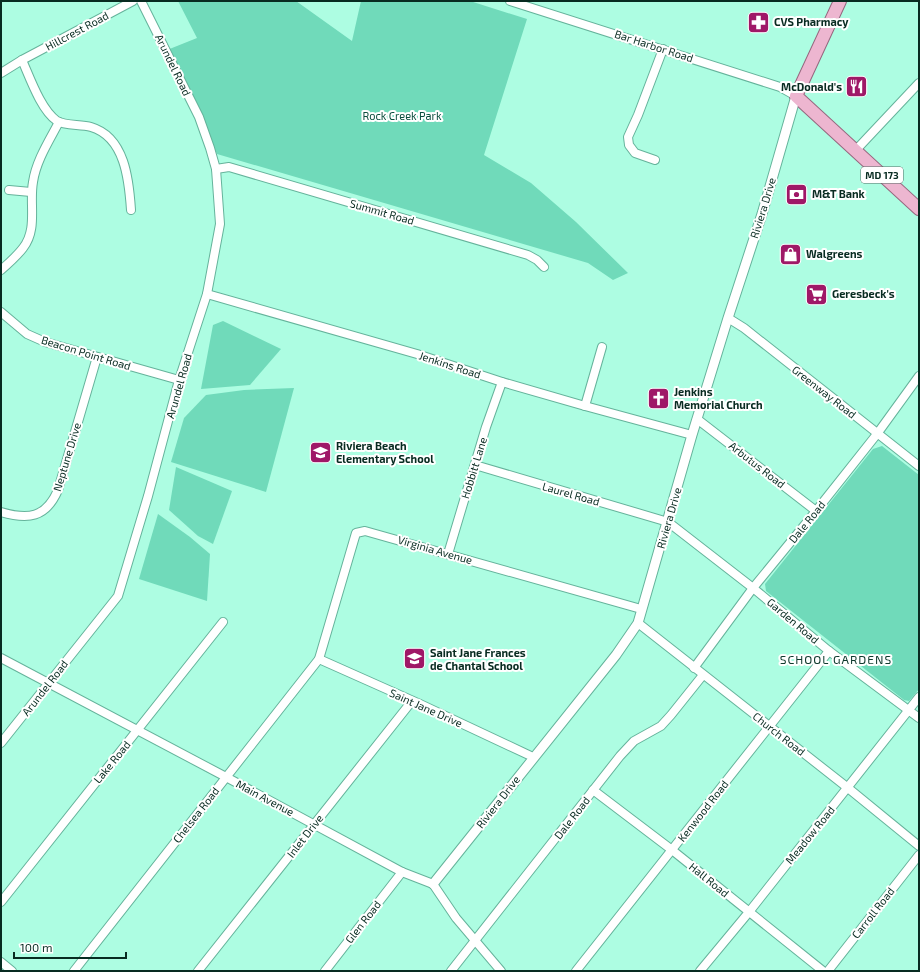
<svg xmlns="http://www.w3.org/2000/svg" width="920" height="972" viewBox="0 0 920 972" font-family="'Exo 2',sans-serif">
  <rect width="100%" height="100%" fill="#adfde2"/>
  <g fill="#70daba">
    <polygon points="178,1 296,1 352,41 361,1 470,1 527,19 484,155 531,183 576,222 628,273 613,280 588,263 217,154 167,50 197,38"/>
    <polygon points="223,321 281,349 250,385 201,389 213,325"/>
    <polygon points="294,388 266,492 171,462 184,418 206,395 244,390"/>
    <polygon points="882,446 919,475 919,689 909,701 904,700 766,591 765,584 873,449"/>
    <polygon points="176,467 232,491 213,544 198,536 169,510"/>
    <polygon points="158,514 190,537 210,554 207,601 139,579"/>
  </g>
  <g fill="none" stroke-linecap="round" stroke-linejoin="round">
    <defs>
      <g id="minor">
        <polyline points="510,1 780,87 796,96"/>
        <path d="M22,60C30,78 41,110 57,121C65,126 81,124 91,127C125,137 129,180 131,210"/>
        <polyline points="1,73 22,60 133,1"/>
        <polyline points="855,151 919,83"/>
        <polyline points="655,160 635,153 629,145 628,137 638,115 663,49"/>
        <polyline points="216,169 229,167 528,255 537,260 544,267"/>
        <polyline points="9,190 31,192"/>
        <path d="M1,270C9,263 17,256 23,248C38,229 29,204 33,182C36,161 49,141 59,122"/>
        <polyline points="207,294 417,354 502,382 585,406 692,435"/>
        <polyline points="1,312 27,334 45,342 179,380"/>
        <polyline points="728,318 744,328 919,466"/>
        <polyline points="585,406 602,347"/>
        <polyline points="697,419 816,511"/>
        <polyline points="475,465 668,522 753,588 829,651 919,718"/>
        <path d="M1,512C28,520 46,518 58,490L97,357"/>
        <polyline points="448,554 486,427 502,382"/>
        <polyline points="638,623 848,788 919,846"/>
        <polyline points="1,658 226,777 402,872 433,884 456,918 501,971"/>
        <polyline points="319,659 420,704 533,757"/>
        <polyline points="694,668 753,588 816,511 877,434 919,376"/>
        <polyline points="1,743 118,596 148,496 179,380 207,294 220,224 216,169 210,148 199,117 141,1"/>
        <polyline points="593,790 672,850 823,971"/>
        <polyline points="1,902 223,622"/>
        <polyline points="1,962 12,971"/>
        <polyline points="74,971 319,659 356,533 365,531 641,609"/>
        <polyline points="198,971 412,701"/>
        <polyline points="325,971 402,872"/>
        <polyline points="451,971 620,756 634,741 661,726 671,715 703,675"/>
        <polyline points="576,971 829,651"/>
        <polyline points="700,971 749,912 919,697"/>
        <polyline points="828,971 919,855"/>
      </g>
      <polyline id="tertiary" points="433,884 616,655 638,623 692,435 728,318 762,214 796,96"/>
      <polyline id="primary" points="840,1 796,96 919,209"/>
    </defs>
    <use href="#minor" stroke="#65b39b" stroke-width="10"/>
    <use href="#tertiary" stroke="#65b39b" stroke-width="11"/>
    <use href="#primary" stroke="#95667e" stroke-width="14"/>
    <use href="#minor" stroke="#fff" stroke-width="8"/>
    <use href="#tertiary" stroke="#fff" stroke-width="9"/>
    <use href="#primary" stroke="#edb6d0" stroke-width="12"/>
  </g>
  <defs>
    <symbol id="pharmacy-square" viewBox="-11 -11 22 22"><rect x="-9" y="-9" width="18" height="18" rx="4" fill="#9f1867" stroke="#fff"/><path d="M-2-6h4v4h4v4h-4v4h-4v-4h-4v-4h4Z" fill="#fff"/></symbol>
    <symbol id="restaurant-square" viewBox="-11 -11 22 22"><rect x="-9" y="-9" width="18" height="18" rx="4" fill="#9f1867" stroke="#fff"/><path d="M-5-6h1v4h1v-4h1v4h1v-4h1v5L-1.5 .5V6h-2V.5L-5-1ZM5-6V6H3V1.5H1.5Q1.5-4 5-6Z" fill="#fff"/></symbol>
    <symbol id="bank-square" viewBox="-11 -11 22 22"><rect x="-9" y="-9" width="18" height="18" rx="4" fill="#9f1867" stroke="#fff"/><path d="M-6-4H6V4H-6ZM0-2.3a2.3 2.3 0 1 0 0 4.6a2.3 2.3 0 1 0 0-4.6Z" fill="#fff"/></symbol>
    <symbol id="shop-square" viewBox="-11 -11 22 22"><rect x="-9" y="-9" width="18" height="18" rx="4" fill="#9f1867" stroke="#fff"/><path d="M-5-2.5h2.3a2.7 3.5 0 0 1 5.4 0H5L5.5 6h-11ZM-1.5-2.5h3a1.5 2.3 0 0 0-3 0Z" fill="#fff"/></symbol>
    <symbol id="supermarket-square" viewBox="-11 -11 22 22"><rect x="-9" y="-9" width="18" height="18" rx="4" fill="#9f1867" stroke="#fff"/><path d="M-6-5.5h2.5l.6 2H6L4.5 2H-2.5L-4.4-4H-6ZM-1.5 3.2a1.3 1.3 0 1 0 .1 0ZM3 3.2a1.3 1.3 0 1 0 .1 0Z" fill="#fff"/></symbol>
    <symbol id="church-square" viewBox="-11 -11 22 22"><rect x="-9" y="-9" width="18" height="18" rx="4" fill="#9f1867" stroke="#fff"/><path d="M-1.2-6h2.4v3.5h3.3v2.4h-3.3V6h-2.4V-.1h-3.3v-2.4h3.3Z" fill="#fff"/></symbol>
    <symbol id="school-square" viewBox="-11 -11 22 22"><rect x="-9" y="-9" width="18" height="18" rx="4" fill="#9f1867" stroke="#fff"/><path d="M0-5L7-2L0 1L-7-2ZM-4 1L0 2.5L4 1V4Q0 6-4 4Z" fill="#fff"/></symbol>
  </defs>
  <g fill-rule="evenodd">
    <use href="#pharmacy-square" x="746" y="10" width="25" height="25"/>
    <use href="#restaurant-square" x="844" y="74" width="25" height="25"/>
    <use href="#bank-square" x="784" y="182" width="25" height="25"/>
    <use href="#shop-square" x="778" y="242" width="25" height="25"/>
    <use href="#supermarket-square" x="804" y="282" width="25" height="25"/>
    <use href="#church-square" x="646" y="386" width="25" height="25"/>
    <use href="#school-square" x="308" y="440" width="25" height="25"/>
    <use href="#school-square" x="402" y="646" width="25" height="25"/>
  </g>
  <g text-anchor="middle" stroke-width="4" stroke-linejoin="round" paint-order="stroke">
    <rect fill="#fff" stroke="#526b64" stroke-width="1" x="861" y="167" width="42" height="16" rx="3"/>
    <g font-size="10" font-weight="bold" fill="#082b21">
      <text x="882" y="179">MD 173</text>
    </g>
    <g font-size="11" font-weight="bold" fill="#082b21" stroke="#fff" text-anchor="start">
      <text x="774" y="26">CVS Pharmacy</text>
      <text x="842" y="91" text-anchor="end">McDonald's</text>
      <text x="812" y="198">M&amp;T Bank</text>
      <text x="806" y="258">Walgreens</text>
      <text x="832" y="298">Geresbeck's</text>
      <text x="674" y="396">Jenkins<tspan x="674" dy="13">Memorial Church</tspan></text>
      <text x="336" y="450">Riviera Beach<tspan x="336" dy="13">Elementary School</tspan></text>
      <text x="430" y="657">Saint Jane Frances<tspan x="430" dy="13">de Chantal School</tspan></text>
    </g>
    <g font-size="11" fill="#082b21" stroke="#fff">
      <text transform="translate(77 31) rotate(-28)" y="4">Hillcrest Road</text>
      <text transform="translate(654 46) rotate(18)" y="4">Bar Harbor Road</text>
      <text transform="translate(173 65) rotate(64)" y="4">Arundel Road</text>
      <text transform="translate(763 208) rotate(-73)" y="4">Riviera Drive</text>
      <text transform="translate(382 212) rotate(16)" y="4">Summit Road</text>
      <text transform="translate(86 353) rotate(17)" y="4">Beacon Point Road</text>
      <text transform="translate(450 365) rotate(18)" y="4">Jenkins Road</text>
      <text transform="translate(179 386) rotate(-74)" y="4">Arundel Road</text>
      <text transform="translate(824 392) rotate(38)" y="4">Greenway Road</text>
      <text transform="translate(67 457) rotate(-73)" y="4">Neptune Drive</text>
      <text transform="translate(757 465) rotate(38)" y="4">Arbutus Road</text>
      <text transform="translate(474 468) rotate(-73)" y="4">Hobbitt Lane</text>
      <text transform="translate(571 494) rotate(16)" y="4">Laurel Road</text>
      <text transform="translate(669 518) rotate(-74)" y="4">Riviera Drive</text>
      <text transform="translate(807 522) rotate(-51)" y="4">Dale Road</text>
      <text transform="translate(435 550) rotate(16)" y="4">Virginia Avenue</text>
      <text transform="translate(793 621) rotate(40)" y="4">Garden Road</text>
      <text transform="translate(45 688) rotate(-52)" y="4">Arundel Road</text>
      <text transform="translate(426 708) rotate(24)" y="4">Saint Jane Drive</text>
      <text transform="translate(779 734) rotate(38)" y="4">Church Road</text>
      <text transform="translate(112 762) rotate(-51)" y="4">Lake Road</text>
      <text transform="translate(265 798) rotate(28)" y="4">Main Avenue</text>
      <text transform="translate(498 802) rotate(-52)" y="4">Riviera Drive</text>
      <text transform="translate(703 811) rotate(-52)" y="4">Kenwood Road</text>
      <text transform="translate(196 815) rotate(-52)" y="4">Chelsea Road</text>
      <text transform="translate(572 818) rotate(-52)" y="4">Dale Road</text>
      <text transform="translate(810 835) rotate(-51)" y="4">Meadow Road</text>
      <text transform="translate(305 836) rotate(-52)" y="4">Inlet Drive</text>
      <text transform="translate(709 880) rotate(39)" y="4">Hall Road</text>
      <text transform="translate(873 913) rotate(-52)" y="4">Carroll Road</text>
      <text transform="translate(363 922) rotate(-52)" y="4">Glen Road</text>
    </g>
    <g font-size="11" fill="#0b4d3d" stroke="#fff">
      <text x="402" y="120">Rock Creek Park</text>
    </g>
    <g font-size="12" letter-spacing="1" fill="#0f3a2e" stroke="#fff">
      <text x="836" y="664">SCHOOL GARDENS</text>
    </g>
  </g>
  <rect width="920" height="972" fill="none" stroke="#082b21" stroke-width="4"/>
  <path d="M14 952v6h112v-6" fill="none" stroke="#082b21" stroke-width="2"/>
  <text x="20" y="952" font-size="12" fill="#082b21" stroke="#ffffff" stroke-width="3" paint-order="stroke">100 m</text>
</svg>
